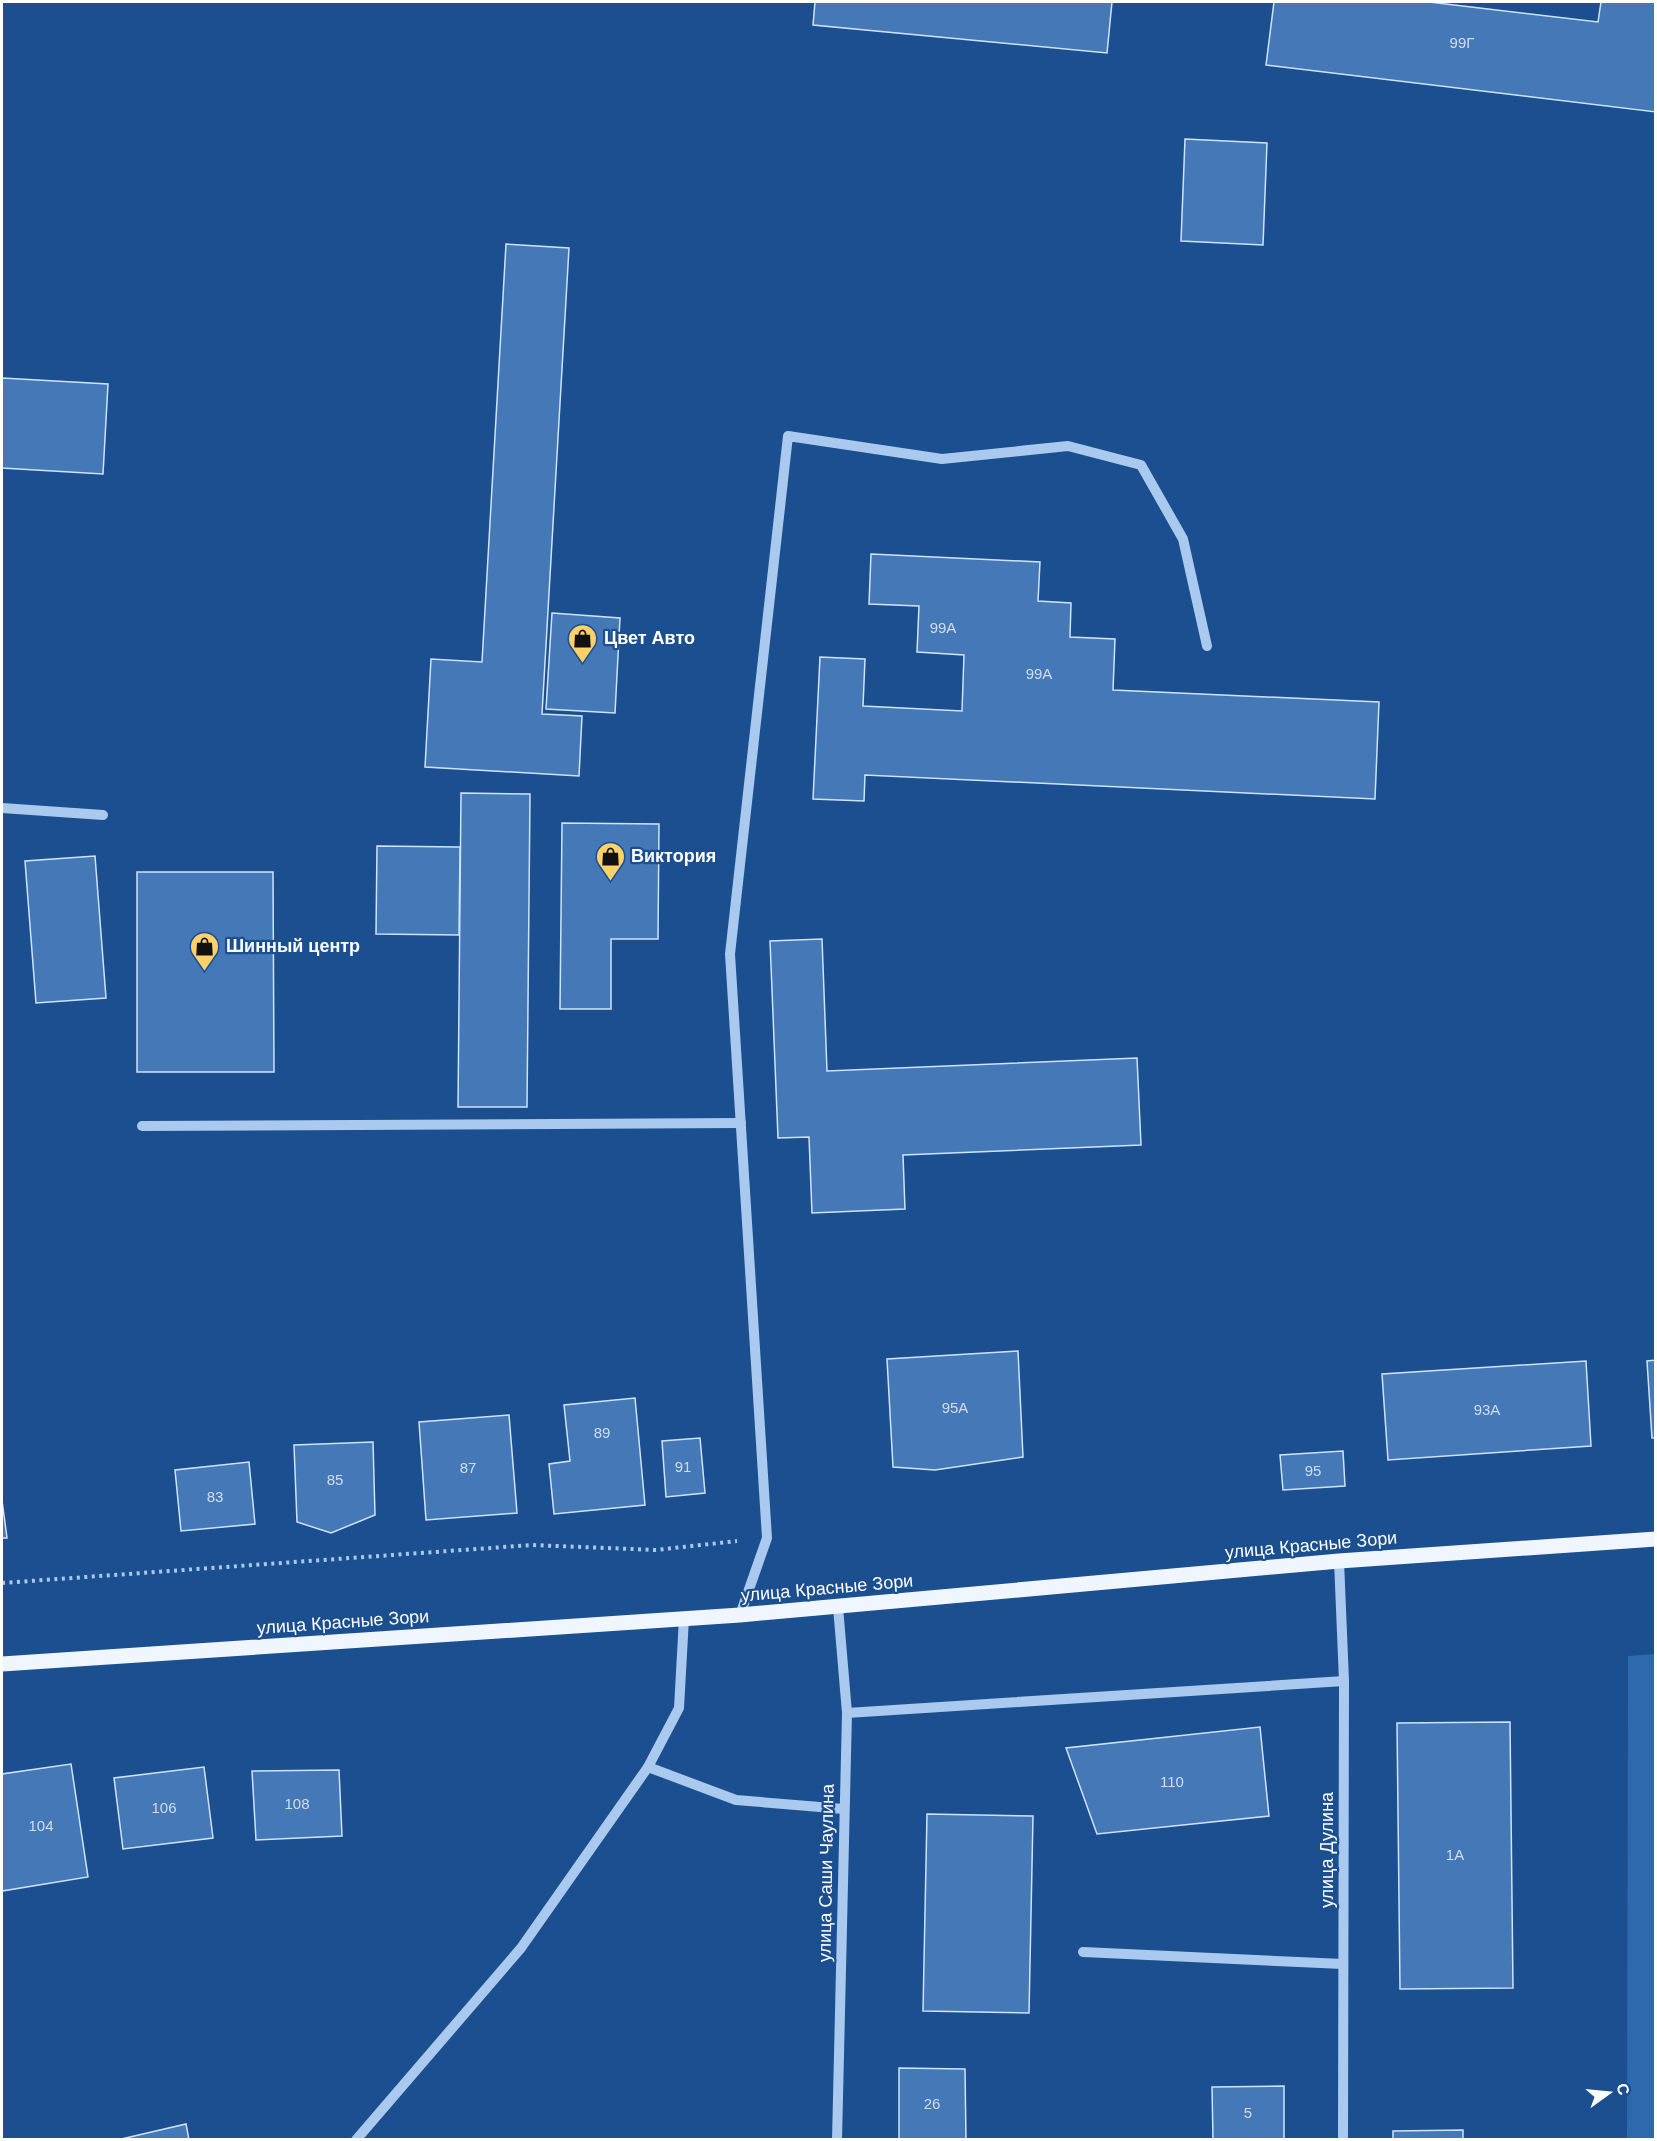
<svg xmlns="http://www.w3.org/2000/svg" width="1657" height="2141" viewBox="0 0 1657 2141" font-family="Arial,sans-serif">
  <rect width="100%" height="100%" fill="#1b4f8f"/>
  <polygon fill="#2e69ad" points="1655,1654 1655,2139 1627,2139 1628,1656"/>
  <g fill="#4478b7" stroke="#cfe3fa" stroke-width="1.5">
    <polygon points="815,2 1112,2 1107,53 813,25"/>
    <polygon points="1274,2 1429,2 1598,22 1601,2 1656,2 1656,112 1266,65"/>
    <polygon points="1185,139 1267,143 1263,245 1181,241"/>
    <polygon points="506,244 569,248 542,714 582,716 579,776 425,767 431,659 482,662"/>
    <polygon points="2,378 108,384 103,474 2,468"/>
    <polygon points="871,554 1040,562 1038,601 1071,603 1070,637 1115,639 1113,690 1379,702 1375,799 865,775 864,801 813,799 820,657 865,659 863,706 962,711 964,655 917,652 919,606 869,604"/>
    <polygon points="552,613 620,618 615,713 546,709"/>
    <polygon points="461,793 530,794 527,1107 458,1107"/>
    <polygon points="562,823 659,824 658,939 611,939 611,1009 560,1009"/>
    <polygon points="377,846 460,847 459,935 376,934"/>
    <polygon points="95,856 106,998 36,1003 25,861"/>
    <polygon points="137,872 273,872 274,1072 137,1072"/>
    <polygon points="822,939 827,1071 1137,1058 1141,1145 903,1155 905,1209 812,1213 809,1137 778,1138 770,941"/>
    <polygon points="1018,1351 1023,1457 935,1470 893,1467 887,1359"/>
    <polygon points="1656,1360 1656,1438 1652,1438 1647,1361"/>
    <polygon points="1586,1361 1591,1446 1388,1460 1382,1374"/>
    <polygon points="635,1398 645,1505 554,1514 549,1464 570,1461 564,1405"/>
    <polygon points="509,1415 517,1513 426,1520 419,1422"/>
    <polygon points="700,1438 705,1493 666,1497 662,1441"/>
    <polygon points="373,1442 375,1515 331,1533 297,1522 294,1445"/>
    <polygon points="1343,1451 1345,1486 1283,1490 1280,1455"/>
    <polygon points="249,1462 255,1524 181,1531 175,1470"/>
    <polygon points="2,1500 7,1538 2,1538"/>
    <polygon points="1510,1722 1513,1988 1400,1989 1397,1723"/>
    <polygon points="1260,1727 1269,1816 1097,1834 1066,1748"/>
    <polygon points="71,1764 88,1877 2,1891 2,1774"/>
    <polygon points="204,1767 213,1838 123,1849 114,1778"/>
    <polygon points="339,1770 342,1836 256,1840 252,1771"/>
    <polygon points="927,1814 1033,1816 1029,2013 923,2011"/>
    <polygon points="899,2068 965,2069 966,2140 899,2140"/>
    <polygon points="1284,2086 1284,2140 1213,2140 1212,2087"/>
    <polygon points="186,2124 189,2140 117,2140"/>
    <polygon points="1463,2130 1463,2140 1393,2140 1393,2131"/>
  </g>
  <g fill="none" stroke-linecap="round" stroke-linejoin="round">
    <polyline stroke="#a9c9ee" stroke-width="4" stroke-dasharray="3 4.5" stroke-linecap="butt" points="2,1583 532,1545 656,1550 737,1541"/>
    <g stroke="#a9c9ee" stroke-width="10">
      <polyline points="2,808 103,815"/>
      <polyline points="142,1126 741,1123"/>
      <polyline points="1339,1561 1344,1681 1343,2140"/>
      <polyline points="740,1615 767,1538 730,954 788,436 942,459 1068,446 1141,465 1183,539 1207,646"/>
      <polyline points="847,1713 1344,1681"/>
      <polyline points="648,1767 736,1800 844,1809"/>
      <polyline points="1083,1952 1343,1964"/>
      <polyline points="356,2140 521,1948 648,1767 679,1708 684,1618"/>
      <polyline points="837,2140 847,1713 838,1607"/>
    </g>
    <polyline stroke="#f0f6ff" stroke-width="15" points="2,1664 740,1615 1339,1561 1656,1539"/>
  </g>
  <defs>
    <symbol id="shop-pin" viewBox="-11 -11 22 30"><path d="M0 17L-7.5 6A9.5 9.5 0 1 1 7.5 6Z" fill="#ffd166" stroke="#1b4f8f"/><path d="M-5-2.5h2.3a2.7 3.5 0 0 1 5.4 0H5L5.5 6h-11ZM-1.5-2.5h3a1.5 2.3 0 0 0-3 0Z" fill="#111"/></symbol>
  </defs>
  <g fill-rule="evenodd">
    <use href="#shop-pin" x="566" y="622" width="33" height="45"/>
    <use href="#shop-pin" x="594" y="840" width="33" height="45"/>
    <use href="#shop-pin" x="188" y="930" width="33" height="45"/>
  </g>
  <g text-anchor="middle" stroke-width="4.5" stroke-linejoin="round" paint-order="stroke">
    <g font-size="15" fill="#d0dded">
      <text x="1462" y="48">99Г</text>
      <text x="943" y="633">99А</text>
      <text x="1039" y="679">99А</text>
      <text x="955" y="1413">95А</text>
      <text x="1487" y="1415">93А</text>
      <text x="602" y="1438">89</text>
      <text x="683" y="1472">91</text>
      <text x="468" y="1473">87</text>
      <text x="1313" y="1476">95</text>
      <text x="335" y="1485">85</text>
      <text x="215" y="1502">83</text>
      <text x="1172" y="1787">110</text>
      <text x="297" y="1809">108</text>
      <text x="164" y="1813">106</text>
      <text x="41" y="1831">104</text>
      <text x="1455" y="1860">1А</text>
      <text x="932" y="2109">26</text>
      <text x="1248" y="2118">5</text>
    </g>
    <g font-size="18" font-weight="bold" fill="#fff" stroke="#1b4f8f" text-anchor="start">
      <text x="604" y="644">Цвет Авто</text>
      <text x="631" y="862">Виктория</text>
      <text x="226" y="952">Шинный центр</text>
    </g>
    <g font-size="18" fill="#fff" stroke="#1b4f8f">
      <text transform="translate(1311 1545) rotate(-5)" y="6">улица Красные Зори</text>
      <text transform="translate(827 1588) rotate(-5)" y="6">улица Красные Зори</text>
      <text transform="translate(343 1622) rotate(-4)" y="6">улица Красные Зори</text>
      <text transform="translate(1327 1850) rotate(-90)" y="6">улица Дулина</text>
      <text transform="translate(826 1873) rotate(-89)" y="6">улица Саши Чаулина</text>
    </g>
  </g>
  <rect width="1657" height="2141" fill="none" stroke="#ffffff" stroke-width="6"/>
  <g transform="translate(1609 2093) rotate(75)" stroke="#1b4f8f" stroke-width="4.5" paint-order="stroke">
  <path d="M0-4.5L10 22L0 15L-10 22Z" fill="#ffffff"/>
  <text y="-9" font-size="16" font-weight="bold" text-anchor="middle" fill="#ffffff">С</text>
  </g>
</svg>
